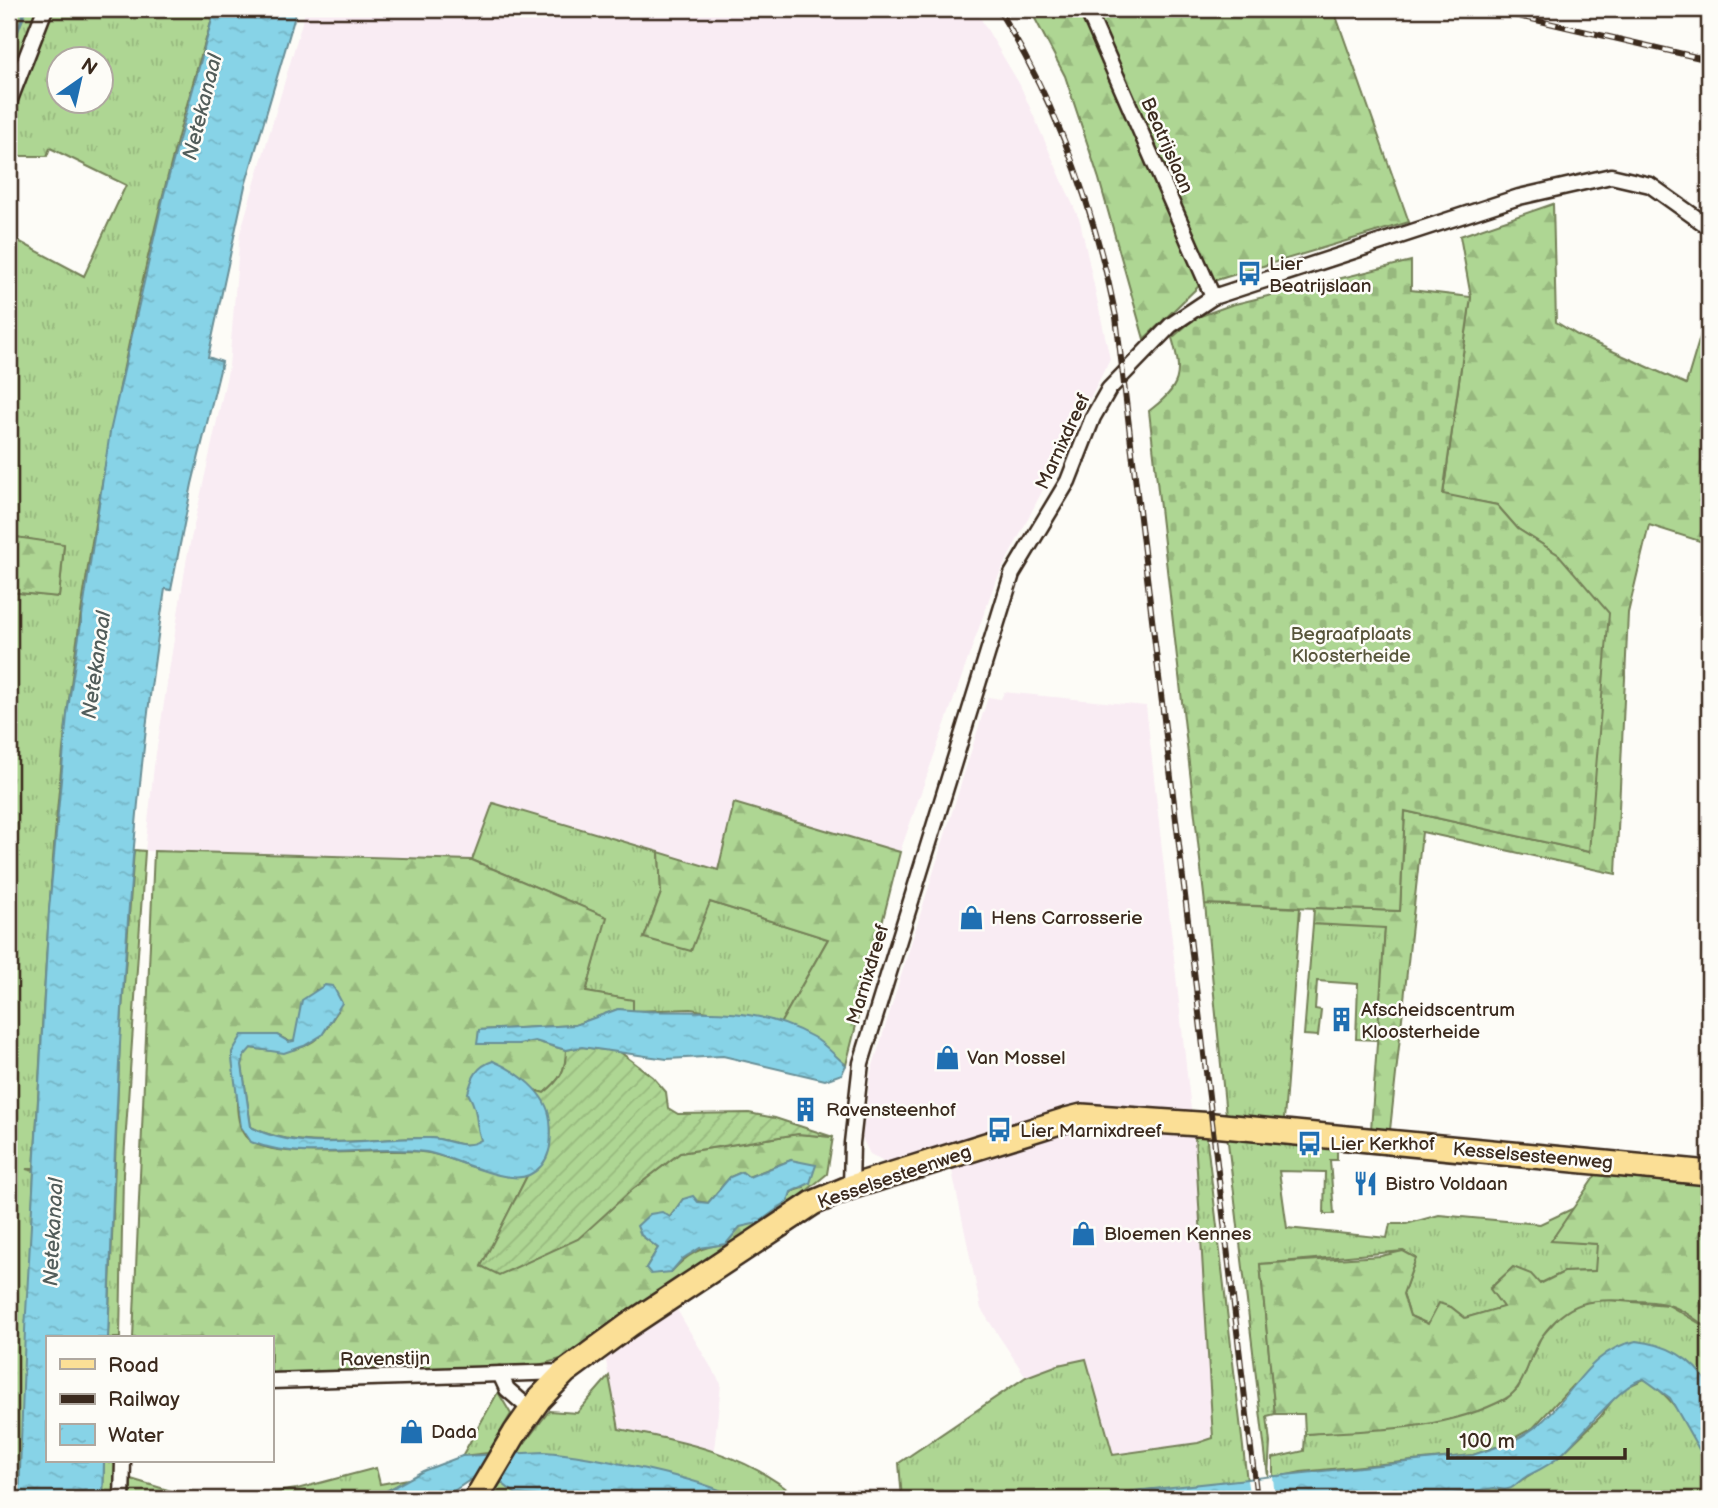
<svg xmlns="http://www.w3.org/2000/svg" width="1718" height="1508" viewBox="0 0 1718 1508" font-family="'Balsamiq Sans',sans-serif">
  <defs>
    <pattern id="grass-tufts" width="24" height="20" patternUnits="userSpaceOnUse" patternTransform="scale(1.75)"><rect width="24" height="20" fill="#aed693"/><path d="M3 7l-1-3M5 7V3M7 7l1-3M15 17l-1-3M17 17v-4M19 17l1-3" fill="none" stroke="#97b87e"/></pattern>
    <pattern id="forest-firs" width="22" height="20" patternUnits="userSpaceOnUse" patternTransform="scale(1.75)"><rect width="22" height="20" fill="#aed693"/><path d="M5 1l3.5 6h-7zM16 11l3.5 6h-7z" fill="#97b87e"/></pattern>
    <pattern id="cemetery-stones" width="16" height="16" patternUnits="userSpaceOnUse" patternTransform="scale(1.75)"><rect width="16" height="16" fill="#aed693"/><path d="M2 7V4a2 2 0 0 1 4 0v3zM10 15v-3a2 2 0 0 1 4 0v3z" fill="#97b87e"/></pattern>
    <pattern id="garden-furrows" width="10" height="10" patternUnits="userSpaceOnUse" patternTransform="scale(1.75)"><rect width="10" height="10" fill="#aed693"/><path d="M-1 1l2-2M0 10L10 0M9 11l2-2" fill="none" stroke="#97b87e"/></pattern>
    <pattern id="water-ripples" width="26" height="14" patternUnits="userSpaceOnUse" patternTransform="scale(1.75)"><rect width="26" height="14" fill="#87d3e7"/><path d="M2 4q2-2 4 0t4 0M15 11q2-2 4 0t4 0" fill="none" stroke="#75b5c6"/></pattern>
  </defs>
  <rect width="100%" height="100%" fill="#fdfcf7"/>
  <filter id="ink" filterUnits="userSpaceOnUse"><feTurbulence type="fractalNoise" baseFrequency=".0143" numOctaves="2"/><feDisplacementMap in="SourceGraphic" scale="14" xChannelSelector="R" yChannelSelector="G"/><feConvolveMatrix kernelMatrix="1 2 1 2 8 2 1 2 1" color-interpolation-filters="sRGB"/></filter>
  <g filter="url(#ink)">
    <g fill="#f9ecf3">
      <polygon points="306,9 975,9 1020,85 1080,221 1110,359 994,585 900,852 735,803 718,870 493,803 472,860 145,851 154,766 187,557 229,366 240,233"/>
      <polygon points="1004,692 1146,706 1191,1110 1076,1103 888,1163 870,1154 862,1138 871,1072 988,697 1001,699"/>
      <polygon points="1097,1124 1195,1138 1212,1408 1211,1440 1113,1455 1086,1360 1058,1365 1026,1377 981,1309 951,1166 1069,1126"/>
      <polygon points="673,1303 721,1384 714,1450 618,1429 604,1350"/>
    </g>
    <g fill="url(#grass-tufts)" stroke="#748058" stroke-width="2" fill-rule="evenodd">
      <path d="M9,9H215C144,237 97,478 67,715C49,865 43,1018 34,1169H26L34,1171L19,1499H9V1247L13,1167L9,1050V592L59,597L64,545L9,536V236L84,276L126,185L50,148L47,156H9V52L17,30L9,27ZM60,60H102V102H60Z"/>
      <polygon points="493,803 659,852 661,893 644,938 710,902 828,939 780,1024 691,1009 633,1011 632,1000 586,992 606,917 472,860"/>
      <polygon points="134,850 145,851 123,1174 120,1338 108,1338 120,1038"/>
      <polygon points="1205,904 1300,908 1284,1120 1226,1115"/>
      <polygon points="1313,924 1385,927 1378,1040 1356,1039 1358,984 1317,981 1315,1009 1321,1010 1318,1036 1304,1035"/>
      <polygon points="1206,1133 1247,1481 1135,1491 1088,1499 902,1499 899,1463 1026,1377 1058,1365 1086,1359 1113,1455 1198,1443 1213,1438 1195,1138"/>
      <polygon points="1227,1134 1337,1143 1337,1160 1330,1160 1334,1214 1324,1214 1325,1172 1279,1171 1287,1228 1387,1238 1390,1224 1406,1224 1439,1215 1540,1224 1574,1208 1552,1240 1598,1244 1596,1271 1564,1272 1539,1284 1513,1268 1490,1288 1504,1307 1465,1318 1451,1307 1428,1324 1410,1316 1403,1294 1416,1258 1403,1251 1260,1264 1275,1414 1267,1416 1270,1443 1268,1477"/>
      <polygon points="1597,1299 1668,1305 1709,1329 1709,1385 1690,1363 1573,1385 1533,1428 1499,1446 1473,1455 1301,1472 1273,1478 1273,1458 1304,1451 1305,1434 1428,1424 1506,1399 1518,1388 1541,1337 1562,1313 1579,1303"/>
      <path d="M609,1376L619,1429C685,1442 747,1453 799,1499H738L690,1481L517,1453L549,1411L577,1413Z"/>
      <path d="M1644,1379C1670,1393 1701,1437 1709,1466C1712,1476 1709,1489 1709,1499H1419L1494,1488L1505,1490L1559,1457L1600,1417L1620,1390Z"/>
      <polygon points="498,1392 511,1414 488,1453 462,1456"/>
      <polygon points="104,1461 117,1461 116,1499 103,1499"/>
      <polygon points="376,1468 380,1484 408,1479 372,1499 230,1499 297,1489"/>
      <polygon points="131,1479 198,1499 131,1499"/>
      <polygon points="501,1482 516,1494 571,1499 491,1499"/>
    </g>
    <g fill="url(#forest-firs)" stroke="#748058" stroke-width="2" fill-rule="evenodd">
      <polygon points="1030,9 1344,9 1336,16 1409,222 1200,285 1144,339 1099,179 1065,76"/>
      <polygon points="1553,204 1556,322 1579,336 1686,384 1709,307 1709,544 1649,525 1628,613 1616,874 1422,832 1390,1130 1371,1130 1385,928 1313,924 1314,908 1400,911 1405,811 1589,852 1559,555 1518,529 1497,505 1443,495 1471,297 1460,236"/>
      <polygon points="9,536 64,544 59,597 9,592"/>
      <polygon points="734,803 900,852 846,1065 814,1038 780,1024 828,939 710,902 691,951 644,938 661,893 659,852 718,870"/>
      <path d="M154,851L472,860L607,917L586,992L633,1000V1011L618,1009L575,1025L479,1030L478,1044H518L535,1041L566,1050C566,1071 560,1080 544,1093L534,1090L493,1061L477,1123L482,1141C462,1151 449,1138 429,1138C374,1137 302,1153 251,1127L242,1065L244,1056L250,1048C276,1052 300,1055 321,1035C328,1029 331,1019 338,1011L316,990L300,1019L295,1041L290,1042L277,1035H242C240,1059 230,1116 245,1136C263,1160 357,1151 386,1151C400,1151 416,1150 429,1153C462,1160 493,1179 527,1176L482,1266L633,1189L680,1153L798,1134L833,1137L827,1174L787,1207L572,1356L531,1367L271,1374V1338H133ZM791,1160L804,1188L791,1192C788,1207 755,1226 740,1226L726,1244C702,1246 687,1254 671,1272L646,1268L658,1248L641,1235L670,1217L683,1199L708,1203L730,1177L742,1172L748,1177Z"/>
      <path d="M1599,1170L1705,1185L1709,1191V1329C1696,1320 1683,1309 1668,1305C1656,1301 1643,1301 1631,1301C1590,1298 1568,1301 1542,1336C1528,1355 1527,1387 1505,1399C1445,1431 1371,1430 1305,1434L1304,1414H1275L1260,1264L1381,1256L1403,1251L1416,1258L1403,1294L1410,1316L1428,1324L1439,1303L1451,1307L1465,1318L1503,1307L1490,1289L1513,1267L1531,1274L1540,1284L1564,1272L1595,1271L1597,1244L1551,1241Z"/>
    </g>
    <path fill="url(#cemetery-stones)" stroke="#748058" stroke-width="2" d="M1411,261V290L1471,297L1443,494L1497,505L1518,529L1559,555L1609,613L1589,852L1405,811L1400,911L1205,904L1149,411C1181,387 1183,375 1172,338L1195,318L1231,305Z"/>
    <path fill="url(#garden-furrows)" stroke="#748058" stroke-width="2" d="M582,1047L620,1052L653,1077L666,1092L668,1108L678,1114L749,1113L775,1118L833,1137L798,1134L680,1153L633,1189L578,1239L499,1275L481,1266L527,1176C556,1156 558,1114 534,1090L544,1093C560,1080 566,1071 566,1050Z"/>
    <g fill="url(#water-ripples)" stroke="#698f97" stroke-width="2">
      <path d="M215,9H297L245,186L208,357L222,362L192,484L171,590L165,589C126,837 116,1088 108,1338H47V1461H104L103,1499H19L25,1330L49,910L67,715L110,432L164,194Z"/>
      <path d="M325,985L333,986L342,1003L322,1035L304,1046L284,1053L251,1048L244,1056L242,1065L251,1127C302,1154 374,1137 429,1138C449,1138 463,1151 481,1140C474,1120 480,1115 468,1093C472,1077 477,1066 493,1061C517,1071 547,1093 550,1120C552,1141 552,1164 529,1175C506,1186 452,1156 426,1152C369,1144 306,1163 251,1142L241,1127L232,1059V1052L242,1035H277L289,1042L294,1041L302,1000Z"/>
      <path d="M618,1009C686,1017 748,1000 813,1037C825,1044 835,1056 846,1065L842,1074L825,1080L723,1056L667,1059L582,1047L566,1050L535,1041L518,1044H477L479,1030L575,1025Z"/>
      <polygon points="791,1160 816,1165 810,1183 791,1192 788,1201 758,1223 740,1227 726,1244 700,1248 682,1259 671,1272 651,1274 646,1268 658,1248 641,1235 637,1226 650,1214 662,1212 670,1217 683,1199 693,1196 698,1202 708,1203 730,1177 742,1172 749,1177"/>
      <path d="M1636,1341C1668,1344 1692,1358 1709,1385V1467L1670,1398L1644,1379C1623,1381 1580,1438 1560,1456C1550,1465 1539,1470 1527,1476C1513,1484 1515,1493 1494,1488L1418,1499H1088L1135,1491L1473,1455C1494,1448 1516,1442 1534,1428C1572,1400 1585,1351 1636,1341Z"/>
      <path d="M544,1452C586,1455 705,1478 738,1499H571L516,1494L499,1481L470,1480L442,1499H372L423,1471L462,1456Z"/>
    </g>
    <polygon fill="#fdfcf7" points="1273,1477 1275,1499 1250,1499 1247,1480"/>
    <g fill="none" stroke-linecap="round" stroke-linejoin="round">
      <polyline stroke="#698f97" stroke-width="3.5" points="9,52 26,9"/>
      <defs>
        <g id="minor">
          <polyline points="1087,9 1213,297"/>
          <polyline points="1709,9 1709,11"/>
          <polyline points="9,102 45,9"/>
          <polyline points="851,1187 852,1143 861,1063 1012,574 1068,481 1093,417 1109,389 1171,325 1213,297 1519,197 1611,176 1650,185 1709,227"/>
          <polyline points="500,1374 507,1389 531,1410"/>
          <polyline points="271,1381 565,1372"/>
          <polyline points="122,1499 123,1461"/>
        </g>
        <polyline id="primary" points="476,1499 515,1433 539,1399 565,1372 629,1325 813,1203 851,1187 1066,1120 1082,1116 1213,1125 1709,1173"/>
      </defs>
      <use href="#minor" stroke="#3b2a1e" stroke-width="19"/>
      <use href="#primary" stroke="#3b2a1e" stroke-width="28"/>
      <use href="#minor" stroke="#fdfcf7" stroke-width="14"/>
      <use href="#primary" stroke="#fbdf96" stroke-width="23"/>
      <defs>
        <g id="rail">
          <path d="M998,9C1057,104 1094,207 1116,317L1257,1499"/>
          <polyline points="1488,9 1709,60"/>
        </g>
      </defs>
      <use href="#rail" stroke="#3b2a1e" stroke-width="6"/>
      <use href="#rail" stroke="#fdfcf7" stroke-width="3.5" stroke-dasharray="10" stroke-linecap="butt"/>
    </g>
  </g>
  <defs>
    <symbol id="bus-bare" viewBox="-9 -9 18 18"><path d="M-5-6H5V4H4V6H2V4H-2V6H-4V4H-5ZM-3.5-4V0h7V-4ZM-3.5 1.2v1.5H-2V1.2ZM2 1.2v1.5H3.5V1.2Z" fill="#1f6fb2" stroke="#fdfcf7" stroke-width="2.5" paint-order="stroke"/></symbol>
    <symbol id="shop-bare" viewBox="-9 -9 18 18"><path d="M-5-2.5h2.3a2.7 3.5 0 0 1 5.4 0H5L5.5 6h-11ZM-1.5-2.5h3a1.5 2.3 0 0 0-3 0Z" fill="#1f6fb2" stroke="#fdfcf7" stroke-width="2.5" paint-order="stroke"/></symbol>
    <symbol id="building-bare" viewBox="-9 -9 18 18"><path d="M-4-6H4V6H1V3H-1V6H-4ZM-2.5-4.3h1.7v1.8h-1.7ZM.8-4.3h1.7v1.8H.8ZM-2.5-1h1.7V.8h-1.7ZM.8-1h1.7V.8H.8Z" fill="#1f6fb2" stroke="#fdfcf7" stroke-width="2.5" paint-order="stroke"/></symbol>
    <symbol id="restaurant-bare" viewBox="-9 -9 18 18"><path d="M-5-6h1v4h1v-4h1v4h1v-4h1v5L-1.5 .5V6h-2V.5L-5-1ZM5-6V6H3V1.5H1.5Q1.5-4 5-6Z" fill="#1f6fb2" stroke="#fdfcf7" stroke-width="2.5" paint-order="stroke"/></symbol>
  </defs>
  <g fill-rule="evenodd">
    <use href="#bus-bare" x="1232" y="256" width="35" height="35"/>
    <use href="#shop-bare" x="954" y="900" width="35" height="35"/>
    <use href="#building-bare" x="1324" y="1002" width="35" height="35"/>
    <use href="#shop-bare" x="930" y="1040" width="35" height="35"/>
    <use href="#building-bare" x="788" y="1092" width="35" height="35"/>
    <use href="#bus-bare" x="982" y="1112" width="35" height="35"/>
    <use href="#bus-bare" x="1292" y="1126" width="35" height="35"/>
    <use href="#restaurant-bare" x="1348" y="1166" width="35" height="35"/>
    <use href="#shop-bare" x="1066" y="1216" width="35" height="35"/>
    <use href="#shop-bare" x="394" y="1414" width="35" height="35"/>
  </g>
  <g text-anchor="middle" stroke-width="5" stroke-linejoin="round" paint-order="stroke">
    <g font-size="19" fill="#3b2a1e" stroke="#fdfcf7">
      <text transform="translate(1168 145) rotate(66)" y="7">Beatrijslaan</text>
      <text transform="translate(1062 441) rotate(-65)" y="7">Marnixdreef</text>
      <text transform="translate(867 974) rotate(-73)" y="7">Marnixdreef</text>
      <text transform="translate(1533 1155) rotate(5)" y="7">Kesselsesteenweg</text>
      <text transform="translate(894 1176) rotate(-19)" y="7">Kesselsesteenweg</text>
      <text transform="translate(385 1358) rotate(-1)" y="7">Ravenstijn</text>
    </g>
    <g font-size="19" fill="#3b2a1e" stroke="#fdfcf7" text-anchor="start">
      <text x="1269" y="270">Lier<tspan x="1269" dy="22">Beatrijslaan</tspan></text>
      <text x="991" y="924">Hens Carrosserie</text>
      <text x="1361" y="1016">Afscheidscentrum<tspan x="1361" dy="22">Kloosterheide</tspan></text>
      <text x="967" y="1064">Van Mossel</text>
      <text x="826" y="1116">Ravensteenhof</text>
      <text x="1020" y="1137">Lier Marnixdreef</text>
      <text x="1330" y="1150">Lier Kerkhof</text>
      <text x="1385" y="1190">Bistro Voldaan</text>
      <text x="1104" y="1240">Bloemen Kennes</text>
      <text x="431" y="1438">Dada</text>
    </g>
    <g font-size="19" fill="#58553b" stroke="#fdfcf7">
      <text x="1351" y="640">Begraafplaats<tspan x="1351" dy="22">Kloosterheide</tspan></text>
    </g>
    <g font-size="21" font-style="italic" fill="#525d5a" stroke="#fdfcf7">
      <text transform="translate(202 107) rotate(-76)" y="7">Netekanaal</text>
      <text transform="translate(96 665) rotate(-82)" y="7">Netekanaal</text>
      <text transform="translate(53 1232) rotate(-87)" y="7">Netekanaal</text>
    </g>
  </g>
  <rect width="1718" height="1508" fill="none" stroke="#fdfcf7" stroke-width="35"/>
  <rect x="18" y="18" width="1683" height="1473" fill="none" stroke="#3b2a1e" stroke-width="2.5" filter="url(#ink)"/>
  <rect x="46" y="1336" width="228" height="126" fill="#fdfcf7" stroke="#afa8a0" stroke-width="2"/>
  <rect x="60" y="1359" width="35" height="10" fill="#fbdf96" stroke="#afa8a0" stroke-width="2"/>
  <text x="108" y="1372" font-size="21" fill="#3b2a1e">Road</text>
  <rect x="60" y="1394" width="35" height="10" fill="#3b2a1e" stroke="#afa8a0" stroke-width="2"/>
  <text x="108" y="1406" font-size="21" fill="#3b2a1e">Railway</text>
  <rect x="60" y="1424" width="35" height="21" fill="url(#water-ripples)" stroke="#afa8a0" stroke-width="2"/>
  <text x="108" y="1442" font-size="21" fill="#3b2a1e">Water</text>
  <g transform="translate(80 80) rotate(34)"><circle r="33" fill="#fdfcf7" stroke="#afa8a0" stroke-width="2"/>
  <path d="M0-5L12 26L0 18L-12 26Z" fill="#1f6fb2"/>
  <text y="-10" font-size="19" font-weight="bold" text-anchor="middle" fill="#3b2a1e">N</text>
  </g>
  <path d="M1448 1448v10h177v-10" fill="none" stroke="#3b2a1e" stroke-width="3.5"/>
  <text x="1459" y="1448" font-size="21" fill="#3b2a1e" stroke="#fdfcf7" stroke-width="5" paint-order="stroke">100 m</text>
</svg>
